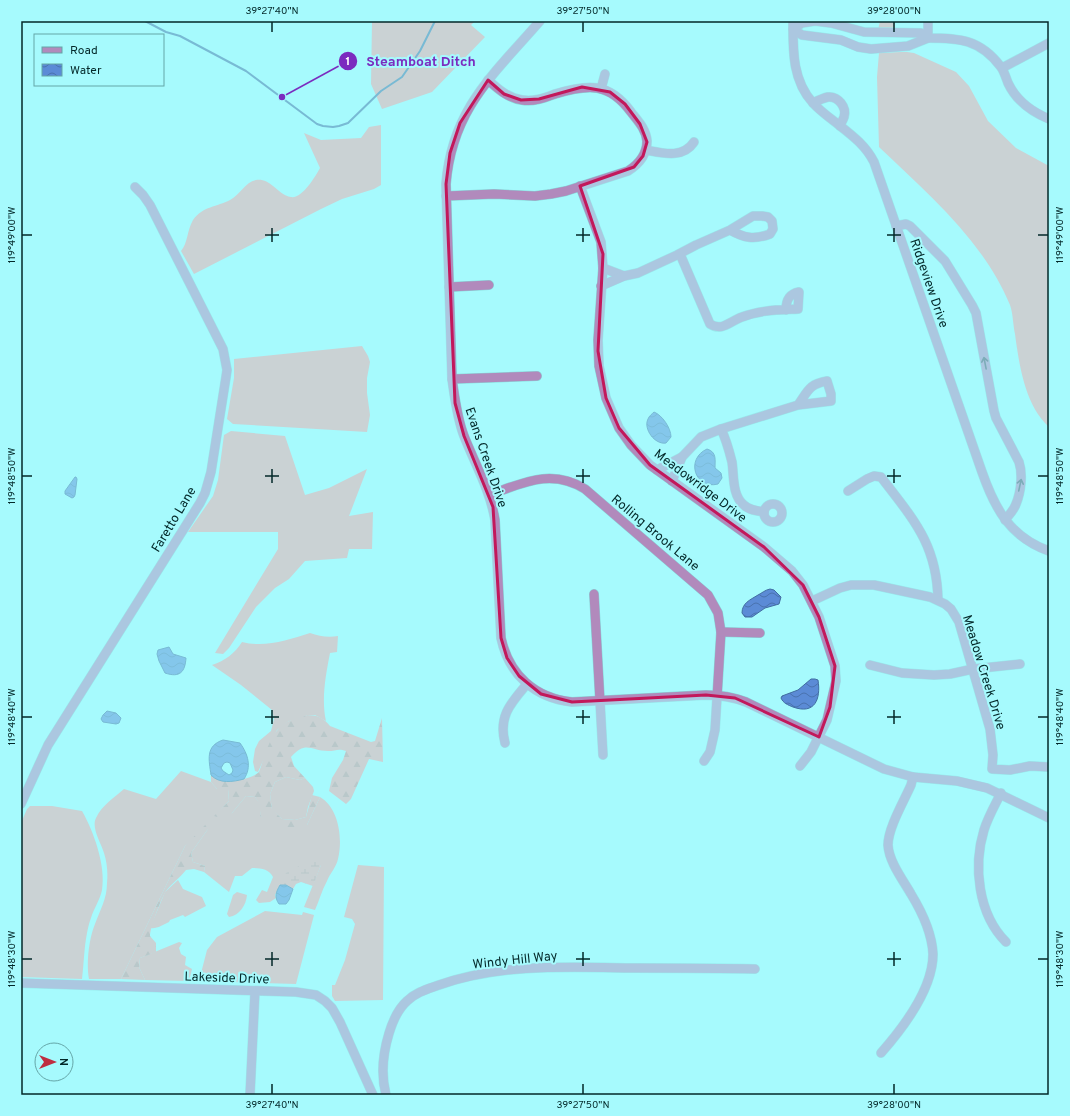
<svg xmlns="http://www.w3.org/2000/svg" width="1070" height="1116" viewBox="0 0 1070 1116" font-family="Overpass,sans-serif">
  <defs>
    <pattern id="forest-firs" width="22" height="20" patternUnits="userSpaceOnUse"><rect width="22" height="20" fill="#f5a2a3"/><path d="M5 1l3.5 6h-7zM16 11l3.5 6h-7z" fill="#d08c8c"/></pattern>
    <pattern id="wetland-marsh" width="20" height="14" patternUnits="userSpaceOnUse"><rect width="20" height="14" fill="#f5a2a3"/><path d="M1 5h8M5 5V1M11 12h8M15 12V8" fill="none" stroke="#d08c8c"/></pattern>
    <pattern id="water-waves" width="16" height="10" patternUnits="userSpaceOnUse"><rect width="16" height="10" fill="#5b8bd6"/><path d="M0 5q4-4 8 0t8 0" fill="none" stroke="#4972ae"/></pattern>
  </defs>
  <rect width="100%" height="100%" fill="#a6fafd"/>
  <g fill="#f5a2a3">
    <polygon points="372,21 475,21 471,25 485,37 432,92 382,109 371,84"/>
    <polygon points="880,21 895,21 895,29 878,30"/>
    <path d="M902,52H907L914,53L956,72L969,86L988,121L1016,148L1049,166V427C1025,406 1019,364 1015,334C1013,325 1013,313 1010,305C983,240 928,194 879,147L877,77L879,53Z"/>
    <path d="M381,125V185L374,189L342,199L321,209L194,274L181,251C188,243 187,230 193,220C203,206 217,207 230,200C240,195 245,182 256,180C263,179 268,182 273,186C278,190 284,196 291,197C302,199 315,177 320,168L304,133L321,140L361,138L369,127Z"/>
    <polygon points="362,346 368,356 370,362 367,378 367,393 370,415 367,432 233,424 227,419 234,378 234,359"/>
    <polygon points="231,431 285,436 305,495 329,488 367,469 349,516 373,512 372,549 349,549 347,558 305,561 289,579 275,588 256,607 229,648 223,654 215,653 278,549 278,532 188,532 213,496 218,480 224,435"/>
    <path d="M310,633C319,636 328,638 338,636L337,652L330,653C326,674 321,699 326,721L315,715H307L303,718L289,721L277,730L258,772L255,771L253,762L255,749L259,741L271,731L274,719L272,710L241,685L212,665C225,661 235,653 242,642C265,648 288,640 310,633Z"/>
    <path d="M181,771L211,782L217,789H228L229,801L215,816L232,813L246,796L255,797L262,806L260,816L307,825L320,797C339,808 343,839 338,859C336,868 330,873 327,881C322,890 319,901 315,910L304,907L321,865L280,885L275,895L276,898L270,902L259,903L256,900L262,890L267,892L273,877C269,869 261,868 252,868L242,876H235L229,892L204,872L205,866L193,862L191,853L208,829L185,846L121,979H89C86,964 89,938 95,924C100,910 107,899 107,883C108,873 107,862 104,853C101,843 91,828 96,818C101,806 115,797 124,789L156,799Z"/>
    <polygon points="286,777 300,780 305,778 313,787 314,791 308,807 306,817 295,820 282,819 272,810 270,794 275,782"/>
    <path d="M30,806H52L82,811C94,832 106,866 102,890C100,900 94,908 91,918C89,923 88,928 87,933C84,948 84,963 82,979L21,977V823L27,809Z"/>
    <polygon points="358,865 384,867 383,1000 335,1001 332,996 332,985 335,985 345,960 355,924 352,919 344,917"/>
    <path d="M178,880L183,889L202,897L206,906L185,917L183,915L170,920L169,922C163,925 157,929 150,928L165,892Z"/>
    <path d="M237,892L247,895C246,905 240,915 229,917L227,914L233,895Z"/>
    <polygon points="265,911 302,915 303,912 314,915 296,984 199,981 207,950 217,937"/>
    <polygon points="179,942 182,943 179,948 181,954 186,957 185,965 192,969 189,981 145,980 139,967 140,958"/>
  </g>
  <g fill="url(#forest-firs)">
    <path d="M307,715C317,715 324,718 330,726L371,742L375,741L382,718L383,762L369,759L351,799L346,804L329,791L332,778L343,760L346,751C338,748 336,751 328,751C311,751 306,740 291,757L294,766L305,778L300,780L286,777L275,782L270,794L272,809L282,819L295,820L306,817L312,795L320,797L307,825L292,830L260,816L261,806L255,797L246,796L232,813L224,819L214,816L229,801L228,789H217L211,782V775C221,785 249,781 259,772C265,755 271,729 289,721C295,718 301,719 307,715Z"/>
    <path d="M206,824L208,829L191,853L193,862L205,866L204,872L194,869L186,870C180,878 172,883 166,891C161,899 150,928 150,936L156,943V952L140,958L139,967L145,980L121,979L185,846Z"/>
  </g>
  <polygon fill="url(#wetland-marsh)" points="312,859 318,862 321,865 313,886 301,882 296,884 293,889 286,885 280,885 286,873"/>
  <g fill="url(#water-waves)" stroke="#416da2" fill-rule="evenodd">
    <path d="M654,412C662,415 671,428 671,437L666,443C655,445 643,429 648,419C649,416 652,414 654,412Z"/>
    <path d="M707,449C717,452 715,460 715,468L721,473L722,478L718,484C695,490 685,459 707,449Z"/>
    <polygon points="75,477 76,477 77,479 75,495 74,497 72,498 65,494 65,491"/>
    <path d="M770,589L774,590L781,597L779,604L765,608L752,617H745L742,613C742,603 750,600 758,595C762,593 765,590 770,589Z"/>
    <path d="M169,647L173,654L186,658C185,672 180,678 165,673L159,661L157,654L158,650Z"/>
    <path d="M811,679H815L818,680C821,699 815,715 793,707C788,705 783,703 781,698L782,696L798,690Z"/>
    <polygon points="107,711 116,713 121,718 119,723 116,724 103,722 101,719 103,715"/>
    <path d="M223,740L240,743C248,754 252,767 244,779C233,782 219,784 211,775C209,760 205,746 223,740ZM227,762L230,763L233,770L232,773L229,775L223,771L221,768L224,763Z"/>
    <path d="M280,885H286L293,889L289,900L286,904H279C274,897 276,892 280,885Z"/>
  </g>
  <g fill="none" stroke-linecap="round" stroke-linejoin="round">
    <polyline stroke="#416da2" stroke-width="2" points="145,21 166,32 180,36 246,71 317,124 323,126 333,127 339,126 348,123 381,91 402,77 420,51 435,21"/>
    <defs>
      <g id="minor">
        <path d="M540,21C493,75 452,109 446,184L452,379C455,399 457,418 464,436C475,464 490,490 495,520L501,638C509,675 535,698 572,702L706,695C720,695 733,697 746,702L884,769L913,777L957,781L987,788L1049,818"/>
        <path d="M793,21C793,50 792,80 813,103C820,111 830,118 839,125C853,136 866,146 874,162L982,472C995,509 1010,537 1049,551"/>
        <polygon points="815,21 831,23 864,32 921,33 928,38 908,46 871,49 858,47 841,40 802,35 793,29 802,23"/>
        <path d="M928,21V38C959,38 980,39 1001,67C1004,71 1006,78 1008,83C1016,100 1032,112 1049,119"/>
        <polyline points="1002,68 1049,43"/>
        <polyline points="601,89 605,74"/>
        <path d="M813,103C817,101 823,98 828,97C838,96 847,107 844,117C843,120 841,123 840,126"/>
        <path d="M646,150C662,153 683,159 694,142"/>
        <polyline points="580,186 601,242 603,268 598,340 599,366 606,398 619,428 631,445 650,465 764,547 792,571 803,585 819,617 835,666 836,681 827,720 811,752 800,766"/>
        <path d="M446,196L494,194L535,196L551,194L566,191L628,171C639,164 647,155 647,141C646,129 638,121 631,112C609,82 588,84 555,94C544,98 534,102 522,100C508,98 498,89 488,80"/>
        <path d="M896,226L906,224L910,226L945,261L972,305L976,313L994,411L996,418L1019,462C1023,474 1021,492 1016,504C1014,510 1009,515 1005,520"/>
        <path d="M680,254L710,324C722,332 730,321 742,317C760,310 779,310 798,309L799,292C789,294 786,300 786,310"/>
        <polyline points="603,268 624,276"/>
        <path d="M601,286L624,276L638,273L677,255L696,245L730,230L753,216H762L768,217L772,221L773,229L770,234C754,240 744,238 730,230"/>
        <polyline points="449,287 489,285"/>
        <polyline points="452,379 537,376"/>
        <path d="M721,429C726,439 729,450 732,462C734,475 732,496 744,505C749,510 757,511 764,512"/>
        <polyline points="657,470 682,457"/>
        <path d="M672,481L682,457L701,437L721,429L798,405L831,401V394L827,381C809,384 808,391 798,405"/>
        <path d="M848,491L867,479L874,476L881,477C913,519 937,544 938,600"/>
        <path d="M489,495C523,483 551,468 585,489L708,595L718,613L721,632L715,730L710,752L704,761"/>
        <circle cx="773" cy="513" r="9"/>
        <polyline points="594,594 603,755"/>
        <polyline points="812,601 840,588 851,585 874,585 930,597 945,604 951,609 959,622 990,729 993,755 992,769 1010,770 1030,766 1049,767"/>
        <polyline points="721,632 760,633"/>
        <polyline points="870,665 902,673 934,675 950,674 973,669 1020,664"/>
        <path d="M505,743C498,716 511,703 527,684"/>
        <path d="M1001,793C995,805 988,817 984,830C973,866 978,914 1006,942"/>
        <polyline points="21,804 48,745 200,503 205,493 211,472 226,377 227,370 223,349 150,205 143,195 135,187"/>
        <polyline points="21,983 296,992 316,995 325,1001 332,1008 340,1022 373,1095"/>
        <path d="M881,1053C903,1028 933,988 933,954C932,933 922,912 911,894C903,880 889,862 888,845C888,828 904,801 911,785L913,777"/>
        <polyline points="250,1095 255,991"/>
        <path d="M386,1095C384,1087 383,1079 383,1071C383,1050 391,1015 407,1001C416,992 428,989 439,985C502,963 569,967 634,968C675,968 715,968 755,969"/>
      </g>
    </defs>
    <use href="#minor" stroke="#89d4d7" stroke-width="10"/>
    <use href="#minor" stroke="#b18abc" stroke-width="9"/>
  </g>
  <defs><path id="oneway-shaft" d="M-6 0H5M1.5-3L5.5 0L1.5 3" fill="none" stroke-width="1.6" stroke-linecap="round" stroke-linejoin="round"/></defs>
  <g stroke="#494f64">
    <use href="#oneway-shaft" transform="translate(985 363) rotate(-101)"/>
    <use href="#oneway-shaft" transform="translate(1020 485) rotate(-78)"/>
  </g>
  <path d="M0 0H1070V1116H0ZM488,80L504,94L521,100L539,99L582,87L610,92L625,104L640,124L647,142L643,156L634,167L580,186L603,254L598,351L606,398L619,428L650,465L764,547L803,585L819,617L835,666L830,707L819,737L735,698L706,695L572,702L541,694L519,676L507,658L501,638L493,507L464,436L455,403L446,184L450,153L460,123Z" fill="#a6fafd" fill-opacity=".55" fill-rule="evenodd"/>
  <path fill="none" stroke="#c2185b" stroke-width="3" stroke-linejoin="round" d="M488,80L504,94L521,100L539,99L582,87L610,92L625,104L640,124L647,142L643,156L634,167L580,186L603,254L598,351L606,398L619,428L650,465L764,547L803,585L819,617L835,666L830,707L819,737L735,698L706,695L572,702L541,694L519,676L507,658L501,638L493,507L464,436L455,403L446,184L450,153L460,123Z"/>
  <path fill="none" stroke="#032829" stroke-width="1.5" d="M272,22V32M583,22V32M894,22V32M272,228V242M583,228V242M894,228V242M22,235H32M265,235H279M576,235H590M887,235H901M1038,235H1048M272,469V483M583,469V483M894,469V483M22,476H32M265,476H279M576,476H590M887,476H901M1038,476H1048M272,710V724M583,710V724M894,710V724M22,717H32M265,717H279M576,717H590M887,717H901M1038,717H1048M272,952V966M583,952V966M894,952V966M22,959H32M265,959H279M576,959H590M887,959H901M1038,959H1048M272,1084V1094M583,1084V1094M894,1084V1094"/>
  <g text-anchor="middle" stroke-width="4" stroke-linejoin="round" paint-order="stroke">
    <g font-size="13" fill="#032829" stroke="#a6fafd">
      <text transform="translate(930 283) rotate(71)" y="5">Ridgeview Drive</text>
      <text transform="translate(487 457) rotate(71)" y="5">Evans Creek Drive</text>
      <text transform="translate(701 485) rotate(37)" y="5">Meadowridge Drive</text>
      <text transform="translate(173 519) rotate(-59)" y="5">Faretto Lane</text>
      <text transform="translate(656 532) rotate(40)" y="5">Rolling Brook Lane</text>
      <text transform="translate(985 672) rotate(73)" y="5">Meadow Creek Drive</text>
      <text transform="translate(515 959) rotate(-6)" y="5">Windy Hill Way</text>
      <text transform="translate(227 977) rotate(2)" y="5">Lakeside Drive</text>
    </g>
  </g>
  <path fill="none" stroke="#7b2cbf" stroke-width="1.5" d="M282 97L348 61"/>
  <g fill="#7b2cbf" stroke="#a6fafd" stroke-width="1.5">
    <circle cx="282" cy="97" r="4"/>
    <circle cx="348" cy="61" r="10"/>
  </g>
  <g font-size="12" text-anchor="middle" font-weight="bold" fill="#fff">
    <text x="348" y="65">1</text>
  </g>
  <g font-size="14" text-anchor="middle" font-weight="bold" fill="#7b2cbf" stroke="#a6fafd" stroke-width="4" stroke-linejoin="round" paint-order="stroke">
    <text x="421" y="66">Steamboat Ditch</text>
  </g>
  <rect width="1070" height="1116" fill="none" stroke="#a6fafd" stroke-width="44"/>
  <rect x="34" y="34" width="130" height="52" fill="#a6fafd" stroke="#65a6a8"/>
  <rect x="42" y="47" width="20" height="6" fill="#b18abc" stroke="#65a6a8"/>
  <text x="70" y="54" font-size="12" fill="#032829">Road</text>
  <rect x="42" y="64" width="20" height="12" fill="url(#water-waves)" stroke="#65a6a8"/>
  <text x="70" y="74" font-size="12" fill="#032829">Water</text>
  <g transform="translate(54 1062) rotate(90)"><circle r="19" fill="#a6fafd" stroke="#65a6a8"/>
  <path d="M0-3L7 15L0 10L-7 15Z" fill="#be2d40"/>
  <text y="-6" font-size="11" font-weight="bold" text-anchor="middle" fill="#032829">N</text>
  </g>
  <rect x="22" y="22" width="1026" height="1072" fill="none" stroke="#032829" stroke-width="1.5"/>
  <g font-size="10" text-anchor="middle" fill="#032829">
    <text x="272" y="14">39°27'40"N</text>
    <text x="583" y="14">39°27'50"N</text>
    <text x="894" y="14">39°28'00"N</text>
    <text transform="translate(1059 235) rotate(-90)" y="4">119°49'00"W</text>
    <text transform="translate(11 235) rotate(-90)" y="4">119°49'00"W</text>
    <text transform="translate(1059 476) rotate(-90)" y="4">119°48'50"W</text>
    <text transform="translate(11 476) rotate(-90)" y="4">119°48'50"W</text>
    <text transform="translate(1059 717) rotate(-90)" y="4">119°48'40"W</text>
    <text transform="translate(11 717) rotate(-90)" y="4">119°48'40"W</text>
    <text transform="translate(1059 959) rotate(-90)" y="4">119°48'30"W</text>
    <text transform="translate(11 959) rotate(-90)" y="4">119°48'30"W</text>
    <text x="272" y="1108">39°27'40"N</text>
    <text x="583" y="1108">39°27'50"N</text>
    <text x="894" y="1108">39°28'00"N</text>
  </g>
</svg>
